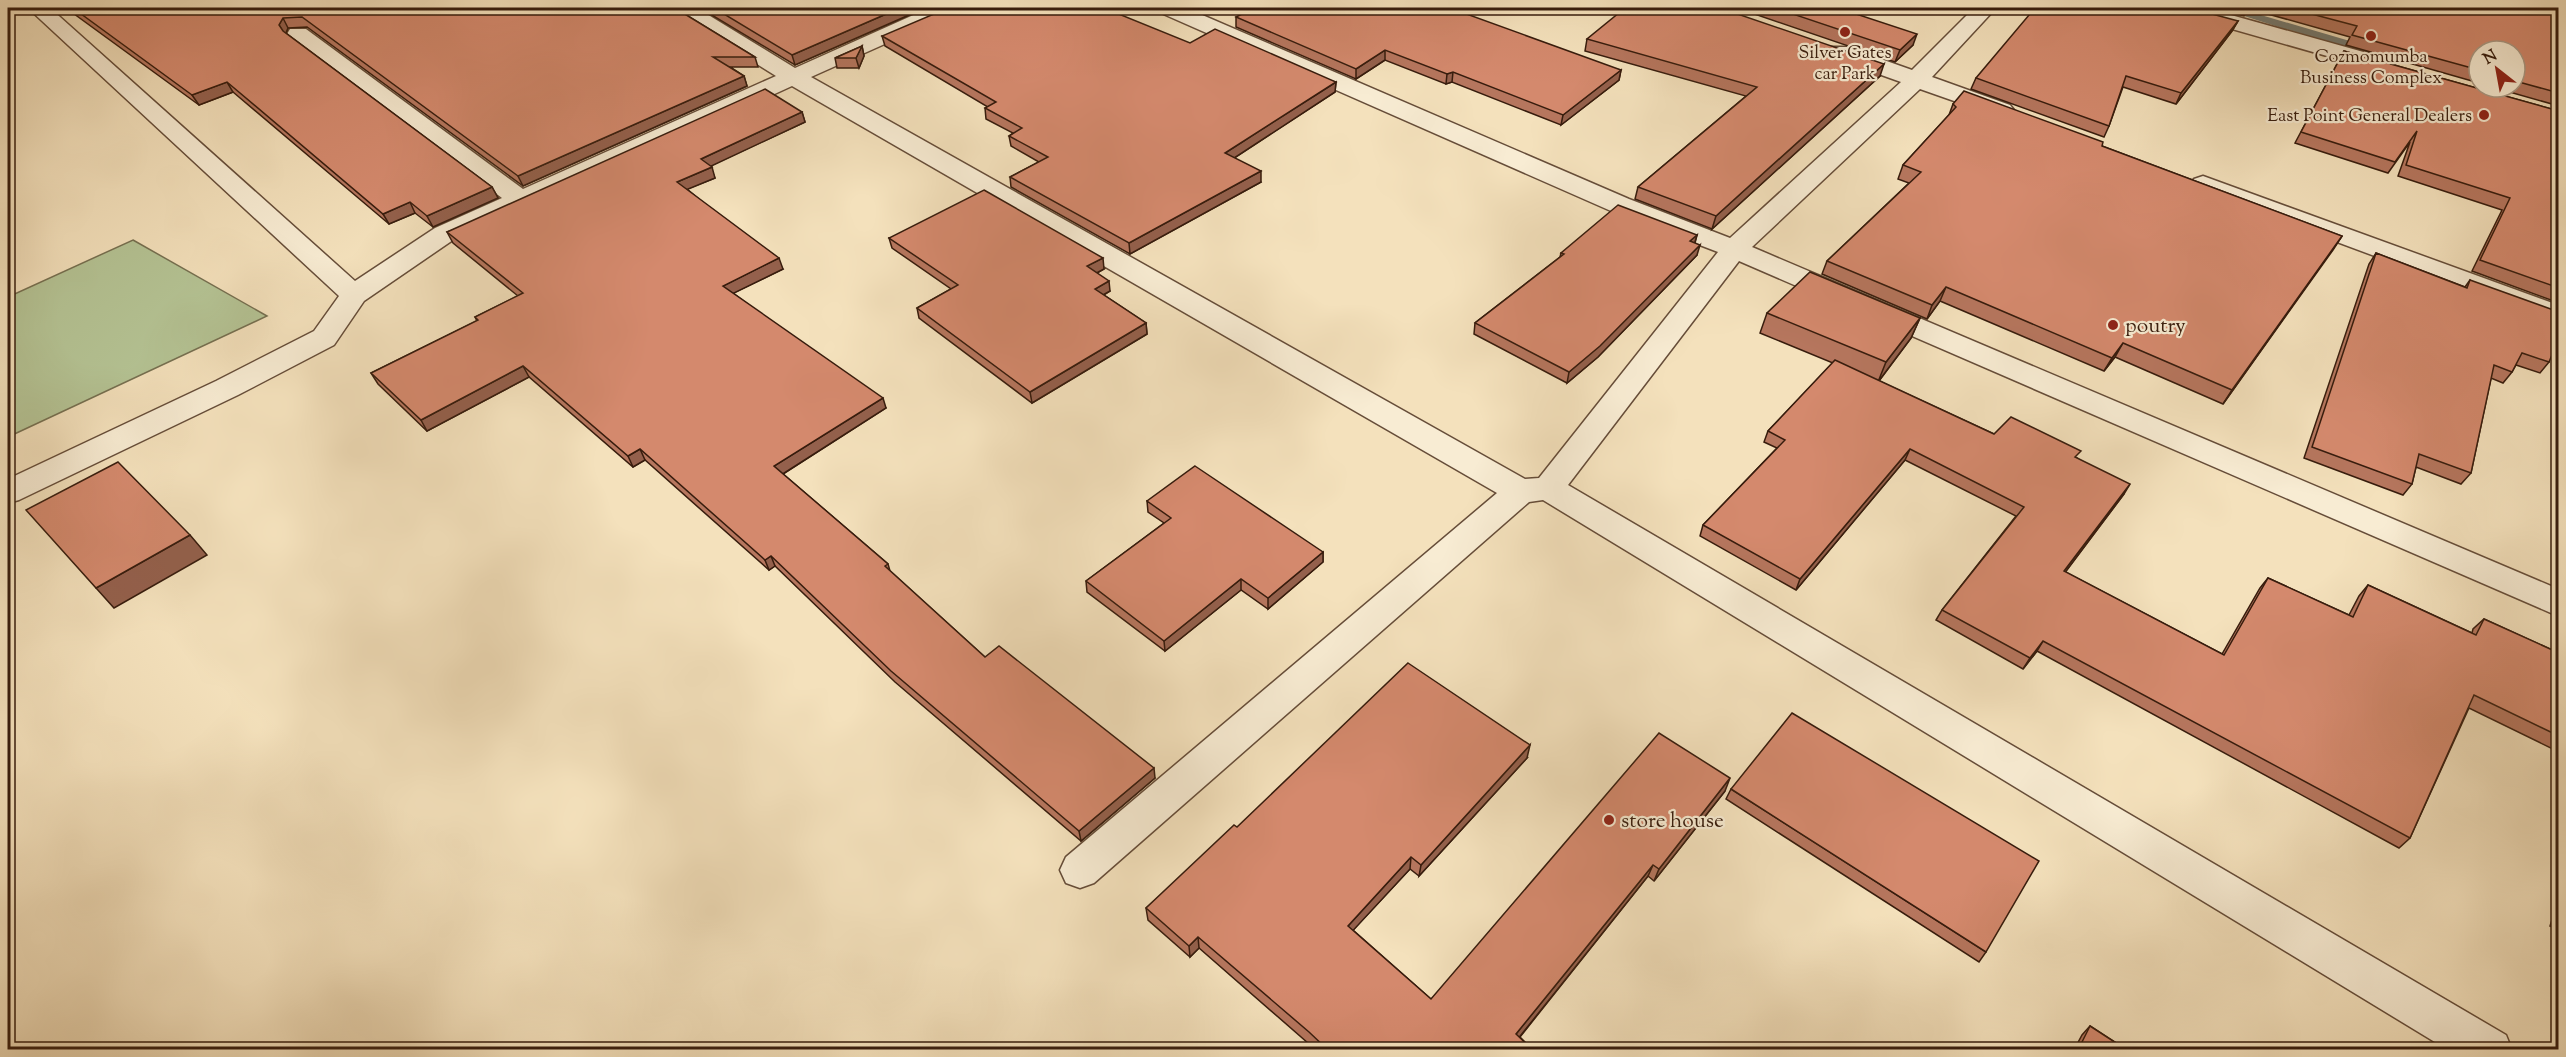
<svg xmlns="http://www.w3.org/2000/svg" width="2566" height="1057" viewBox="0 0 2566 1057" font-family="'Sorts Mill Goudy',serif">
  <rect width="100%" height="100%" fill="#f4e1bc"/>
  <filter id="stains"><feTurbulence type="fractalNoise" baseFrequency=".00333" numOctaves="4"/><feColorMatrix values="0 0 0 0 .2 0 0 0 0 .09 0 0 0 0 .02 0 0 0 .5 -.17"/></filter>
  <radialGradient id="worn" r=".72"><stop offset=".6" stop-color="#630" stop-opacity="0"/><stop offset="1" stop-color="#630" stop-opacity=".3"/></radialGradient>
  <polygon fill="#b5c495" stroke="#767051" stroke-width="1.5" points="133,240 267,316 8,437 8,297"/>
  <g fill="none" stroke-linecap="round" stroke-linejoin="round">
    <polygon fill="#757c74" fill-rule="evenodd" points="2219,8 2237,8 2377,49 2379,52 2377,55 2367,55"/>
    <defs>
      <g id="minor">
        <polygon points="28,8 50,8 355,281 435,228 502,198 290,39 287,34 290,29 306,29 523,189 776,76 675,13 673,8 697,8 795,68 929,8 956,8 954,13 811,77 1525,479 1539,478 1718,252 1611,211 1161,13 1159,8 1186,8 1629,199 1730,238 1901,82 1831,57 1828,52 1831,47 1847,47 1912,70 1974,8 1996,8 1932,77 2010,105 2014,110 2010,115 1994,115 1920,89 1752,247 2558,589 2558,616 1739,261 1568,485 2506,1035 2512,1050 2448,1050 1543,500 1529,502 1094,883 1080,888 1066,883 1060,870 1066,857 1497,493 792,86 453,240 364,301 334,345 238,395 19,500 8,503 8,479 216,381 314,331 339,296"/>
        <polygon points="2173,8 2206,8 2392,60 2395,65 2392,70 2376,70 2176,13"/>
        <polygon points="2203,176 2558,305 2558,324 2194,189 2190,184 2194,179"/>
      </g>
    </defs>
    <use href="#minor" stroke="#664d39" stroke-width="3"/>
    <use href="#minor" fill="#f8ecd3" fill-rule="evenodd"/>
  </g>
  <g fill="#b6765e" stroke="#371c0d" stroke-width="1.5">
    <polygon points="66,8 675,8 755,57 758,67 730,67 744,76 747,86 523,186 307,27 288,28 286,33 492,187 498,198 433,227 415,213 389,224 233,92 199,105"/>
    <polygon points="700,8 925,8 795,65"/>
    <polygon points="1737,8 1838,8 1913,45 1895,62"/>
    <polygon points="2212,8 2559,8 2559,106 2492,87 2515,87 2515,51 2479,51 2479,83 2346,45 2350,37 2250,9 2244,16"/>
    <polygon points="1236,17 1621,70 1619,80 1561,125 1452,82 1446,84 1385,60 1356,79 1236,27"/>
    <polygon points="2238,21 2232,31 2176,104 2123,87 2109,126 2104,137 1971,89 1976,78"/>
    <polygon points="882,36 1190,43 1336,82 1335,92 1234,158 1261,182 1130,254 1011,187 1010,177 1039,162 1011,146 1009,136 1013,133 986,119 985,108 988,107 885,46"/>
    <polygon points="1587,39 1880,76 1712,229 1635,199 1638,187 1746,96 1585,51"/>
    <polygon points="862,46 864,56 859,68 837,68 835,58"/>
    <polygon points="2344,51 2559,111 2559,303 2472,271 2502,210 2398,176 2410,142 2388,173 2295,143"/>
    <polygon points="1953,104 2102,146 2342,236 2223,404 2115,357 2104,371 1940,301 1927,319 1822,274 1827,261 1909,183 1898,179 1903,165 1949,115"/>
    <polygon points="802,112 805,122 710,166 715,178 687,189 783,269 733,293 886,408 783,474 888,564 890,571 985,657 1155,778 1081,841 895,682 775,566 769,570 645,460 633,467 529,377 427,431 378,384 371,373 477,321 475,317 518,296 453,243 447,232"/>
    <polygon points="1697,235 1695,243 1697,255 1598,357 1567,383 1474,334 1475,323 1560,257 1561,253"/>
    <polygon points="889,238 1104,269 1097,273 1110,291 1104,295 1146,323 1147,334 1032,403 919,318 917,308 951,289 892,248"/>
    <polygon points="2376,253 2465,287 2470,280 2549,362 2540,373 2516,365 2512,372 2503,383 2491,378 2471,473 2461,484 2416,467 2412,484 2403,495 2304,458 2369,264"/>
    <polygon points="1767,313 1920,318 1911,338 1879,381 1994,434 2077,458 2124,494 2065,572 2222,654 2260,588 2268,578 2349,615 2359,596 2368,585 2472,633 2473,629 2484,619 2559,653 2559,752 2469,708 2410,838 2399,848 2037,651 2023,669 1936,620 1942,610 2016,516 1905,460 1796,590 1700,536 1703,525 1777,448 1764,442 1768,431 1833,363 1760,333"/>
    <polygon points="1147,501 1323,552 1323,562 1268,609 1241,590 1165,651 1087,592 1086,581 1164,523 1148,512"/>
    <polygon points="1527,758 1419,876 1410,869 1353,930 1431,999 1725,791 1654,881 1648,876 1520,1037 1533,1050 1316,1050 1199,948 1190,957 1148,920 1146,908 1237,827"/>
    <polygon points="1731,789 1986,952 1979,962 1726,799"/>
    <polygon points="2559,897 2559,930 2550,926"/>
    <polygon points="2090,1026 2127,1050 2074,1050 2082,1035"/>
  </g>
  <g fill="#94604c" stroke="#371c0d" stroke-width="1.5">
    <polygon points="900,8 925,8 795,65 792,55"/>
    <polygon points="283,18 288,28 285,35 279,25"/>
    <polygon points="2238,21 2232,31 2176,104 2181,93"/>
    <polygon points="1917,34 1913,45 1895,62 1900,50"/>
    <polygon points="862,46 864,56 859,68 856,58"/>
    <polygon points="1385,50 1385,60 1356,79 1356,69"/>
    <polygon points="1884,64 1880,76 1712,229 1716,216"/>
    <polygon points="1621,70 1619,80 1561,125 1563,115"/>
    <polygon points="1453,72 1452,82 1446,84 1447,74"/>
    <polygon points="744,76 747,86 523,186 518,176"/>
    <polygon points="227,82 233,92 199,105 192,95"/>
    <polygon points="1336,82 1335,92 1225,164 1225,153"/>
    <polygon points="802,112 805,122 705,169 701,159"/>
    <polygon points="712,167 715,178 681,192 677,182"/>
    <polygon points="1261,171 1261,182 1130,254 1129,243"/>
    <polygon points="492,187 498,198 433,227 427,216"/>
    <polygon points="410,202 415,213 389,224 383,214"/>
    <polygon points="1697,235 1694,245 1690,241"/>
    <polygon points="2342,236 2333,250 2223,404 2232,390"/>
    <polygon points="1700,245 1697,255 1598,357 1567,383 1569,372"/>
    <polygon points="779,258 783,269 726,297 723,286"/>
    <polygon points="1103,258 1104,269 1089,277 1087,266"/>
    <polygon points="1109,281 1110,291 1096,299 1095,289"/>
    <polygon points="1946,287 1940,301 1927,319 1932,305"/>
    <polygon points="1920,318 1911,338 1878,382 1886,362"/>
    <polygon points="1146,323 1147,334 1032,403 1030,392"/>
    <polygon points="2123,343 2115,357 2104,371 2112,358"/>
    <polygon points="523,366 529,377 427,431 421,420"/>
    <polygon points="883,398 886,408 778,477 774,466"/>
    <polygon points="640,449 645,460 633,467 628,456"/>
    <polygon points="1910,449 1905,460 1796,590 1800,579"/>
    <polygon points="2130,484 2124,494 2058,582 2064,571"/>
    <polygon points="190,535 207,555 114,608 96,588"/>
    <polygon points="1323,552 1323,562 1268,609 1268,598"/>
    <polygon points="771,556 775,566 769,570 765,560"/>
    <polygon points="1241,579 1241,590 1165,651 1164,641"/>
    <polygon points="2043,641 2037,651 2023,669 2030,658"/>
    <polygon points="1530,745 1527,758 1419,876 1421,865"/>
    <polygon points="1154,768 1155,778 1081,841 1079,831"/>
    <polygon points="1730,778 1725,791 1654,881 1659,869"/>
    <polygon points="1411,857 1410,869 1347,937 1348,926"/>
    <polygon points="1653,865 1648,876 1513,1045 1516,1034"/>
    <polygon points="1198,937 1199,948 1190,957 1189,946"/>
  </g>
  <g fill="#d4896d" stroke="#371c0d" stroke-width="1.5">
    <polygon points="73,8 675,8 755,57 713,57 744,76 518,176 302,17 283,18 279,25 283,31 492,187 427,216 410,202 383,214 227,82 192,95"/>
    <polygon points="714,8 900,8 792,55"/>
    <polygon points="948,8 1104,8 1190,43 1215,29 1336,82 1225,153 1261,171 1129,243 1010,177 1048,157 1009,136 1022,128 985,108 996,102 882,36"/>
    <polygon points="1254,8 1450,8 1621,70 1563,115 1453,72 1447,74 1385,50 1356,69 1236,17"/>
    <polygon points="1625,8 1720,8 1884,64 1716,216 1638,187 1757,87 1587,39"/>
    <polygon points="1775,8 1838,8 1917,34 1900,50"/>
    <polygon points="2035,8 2190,8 2238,21 2181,93 2126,76 2109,126 1976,78"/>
    <polygon points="2289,8 2559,8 2559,93 2515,81 2515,51 2479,51 2479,70 2352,35 2357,26"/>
    <polygon points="862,46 856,58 835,58"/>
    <polygon points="2344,51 2559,111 2559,288 2480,260 2510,198 2406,165 2417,131 2395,162 2301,132"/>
    <polygon points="765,89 802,112 701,159 712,167 677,182 779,258 723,286 883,398 774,466 888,564 885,566 985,657 999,646 1154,768 1079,831 891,671 771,556 765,560 640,449 628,456 523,366 421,420 371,373 478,320 475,317 523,293 447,232"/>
    <polygon points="1964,91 2103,142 2102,146 2342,236 2232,390 2123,343 2112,358 1946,287 1932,305 1827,261 1921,172 1903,165 1956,107 1953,104"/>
    <polygon points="984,190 1103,258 1087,266 1109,281 1095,289 1146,323 1030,392 917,308 958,285 889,238"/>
    <polygon points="1618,205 1697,235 1690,241 1700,245 1600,346 1569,372 1475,323 1564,254 1561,253"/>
    <polygon points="2376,253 2467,288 2470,280 2559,312 2559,338 2549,362 2522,353 2512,372 2494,365 2471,473 2419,454 2412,484 2312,447"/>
    <polygon points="1810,272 1920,318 1886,362 1767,313"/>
    <polygon points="1835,360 1994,434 2011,417 2081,451 2075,457 2130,484 2064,571 2224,655 2268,578 2353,617 2368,585 2476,635 2484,619 2559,653 2559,736 2474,695 2410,838 2043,641 2030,658 1942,610 2024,507 1910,449 1800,579 1703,525 1785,440 1768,431"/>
    <polygon points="118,462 190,535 96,588 26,510"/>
    <polygon points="1195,466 1323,552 1268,598 1241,579 1164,641 1086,581 1171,518 1147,501"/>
    <polygon points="1408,663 1530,745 1421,865 1411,857 1348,926 1431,999 1659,733 1730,778 1659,869 1653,865 1516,1034 1533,1050 1328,1050 1309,1032 1198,937 1189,946 1146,908 1234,825 1237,827"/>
    <polygon points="1792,713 2039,861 1986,952 1731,789"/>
    <polygon points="2090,1026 2127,1050 2078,1050"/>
  </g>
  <g fill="#8f2418" stroke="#f8ecd3" stroke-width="2">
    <circle cx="1845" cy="32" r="6"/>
    <circle cx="2371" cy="36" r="6"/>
    <circle cx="2484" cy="115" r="6"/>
    <circle cx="2113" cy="325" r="6"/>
    <circle cx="1609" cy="820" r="6"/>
  </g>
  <g text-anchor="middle" stroke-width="4.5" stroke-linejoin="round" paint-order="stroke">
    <g font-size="18" fill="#371c0d" stroke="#f8ecd3">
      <text x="1845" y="58">Silver Gates<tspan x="1845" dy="21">car Park</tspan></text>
      <text x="2371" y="62">Cozmomumba<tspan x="2371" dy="21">Business Complex</tspan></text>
      <text x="2472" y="121" text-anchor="end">East Point General Dealers</text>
    </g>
    <g font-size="21" fill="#371c0d" stroke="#f8ecd3" text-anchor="start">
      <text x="2125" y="332">poutry</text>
      <text x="1621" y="827">store house</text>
    </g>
  </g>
  <rect width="2566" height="1057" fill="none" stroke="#f4e1bc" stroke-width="30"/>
  <rect x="9" y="9" width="2548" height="1039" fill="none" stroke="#371c0d" stroke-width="3"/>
  <rect x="15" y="15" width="2536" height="1027" fill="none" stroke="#371c0d" stroke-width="1.5"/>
  <g transform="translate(2497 69) rotate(329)"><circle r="28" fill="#f8ecd3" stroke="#ab9984" stroke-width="1.5"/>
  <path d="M0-4.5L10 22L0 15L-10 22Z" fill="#8f2418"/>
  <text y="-9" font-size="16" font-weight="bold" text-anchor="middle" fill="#371c0d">N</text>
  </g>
  <rect width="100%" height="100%" filter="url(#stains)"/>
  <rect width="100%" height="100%" fill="url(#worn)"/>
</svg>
